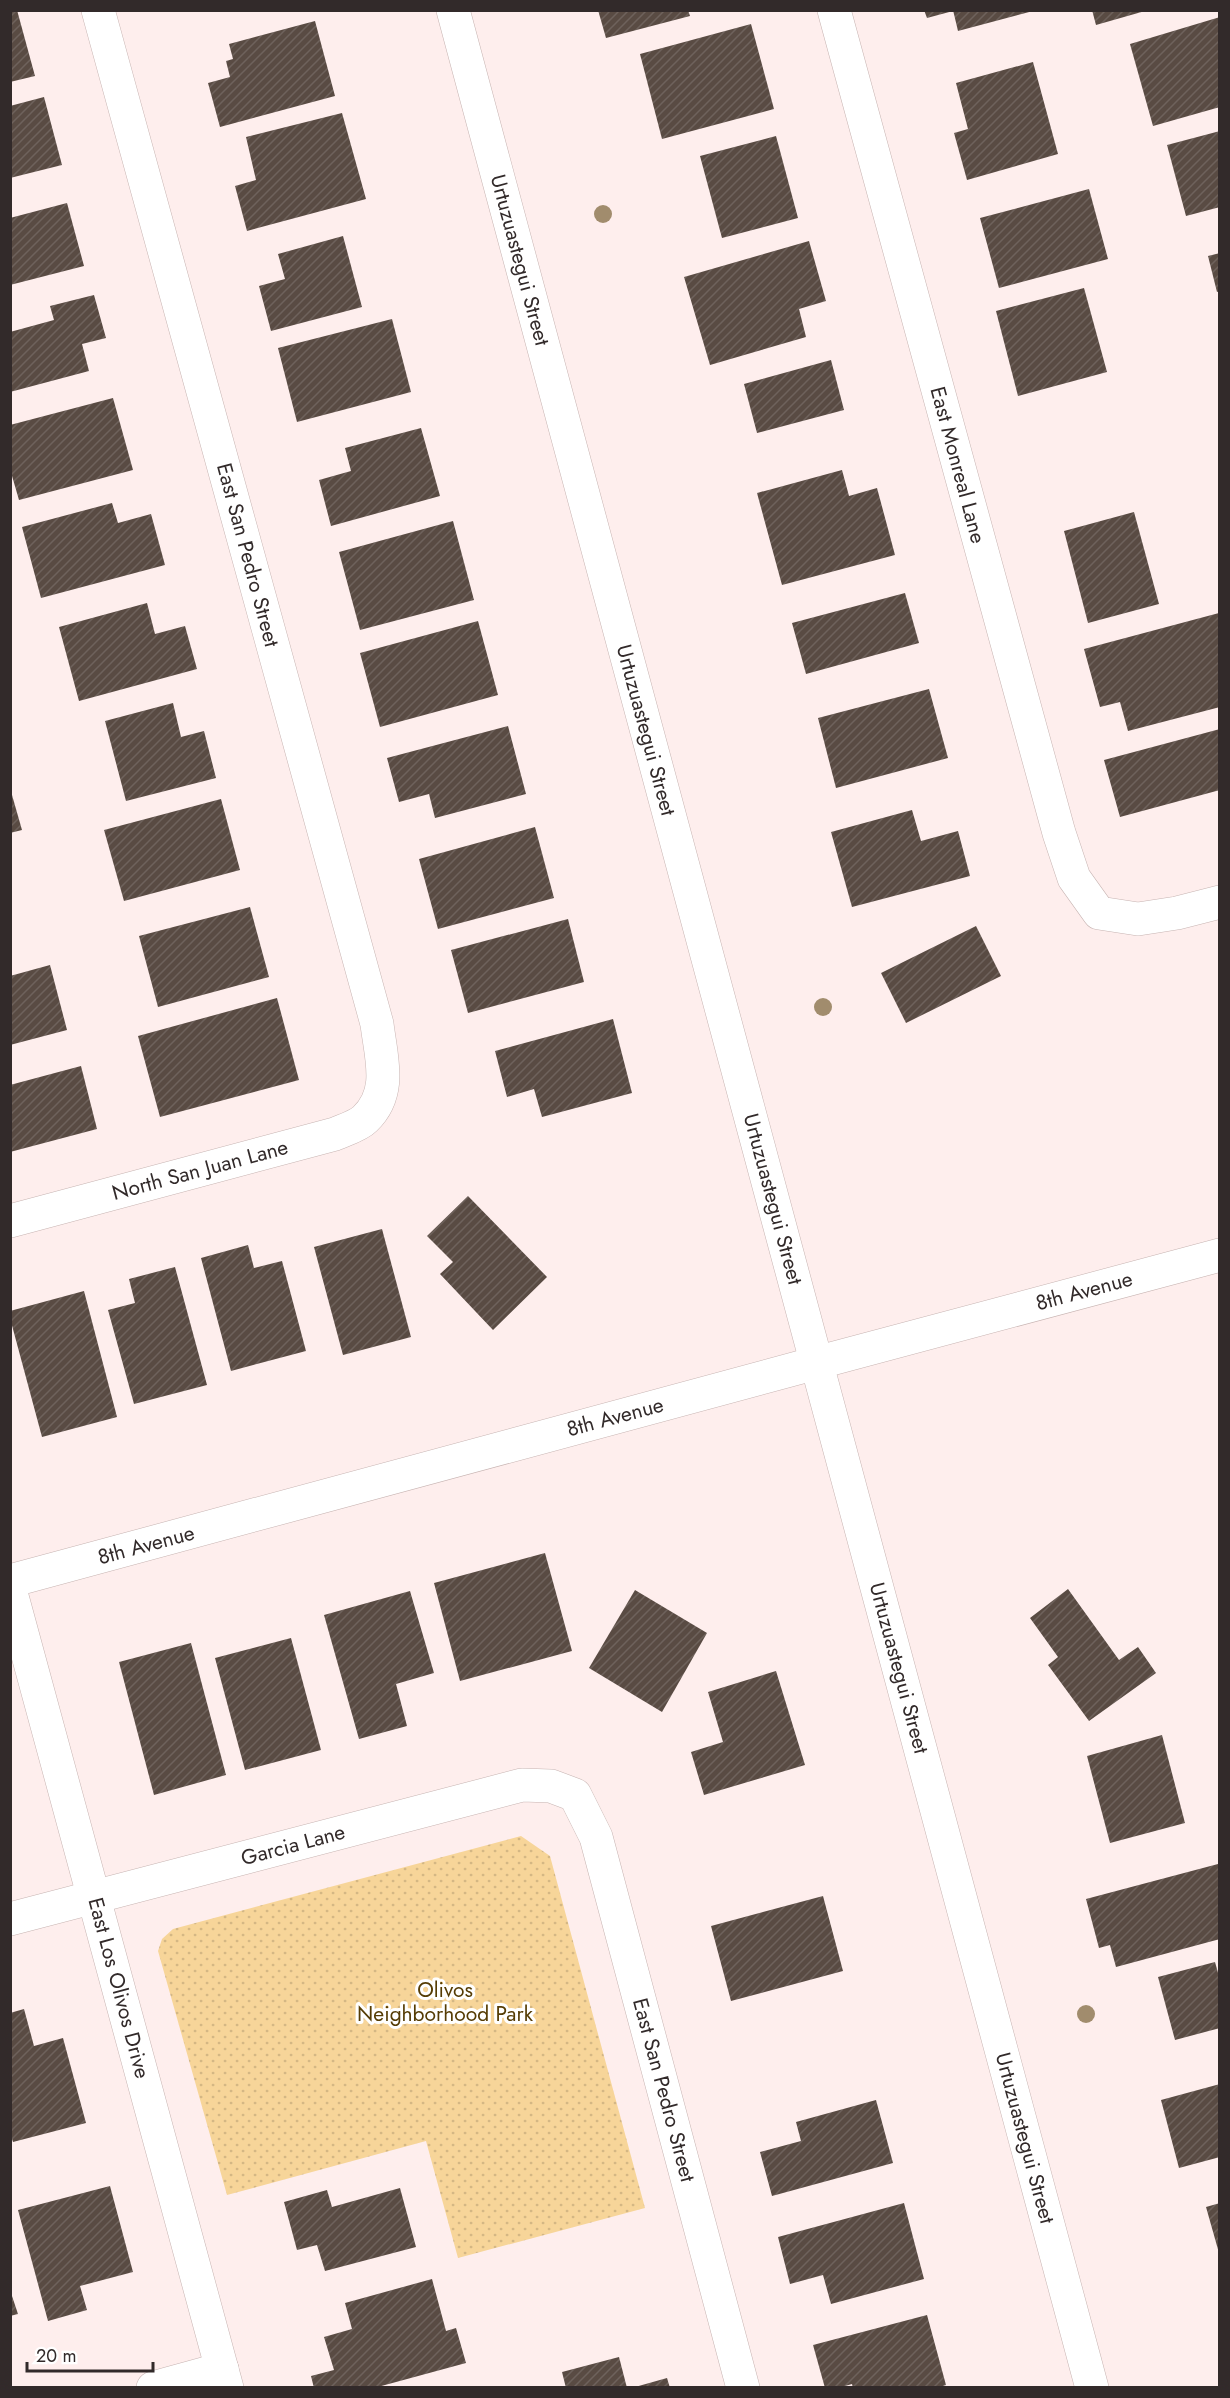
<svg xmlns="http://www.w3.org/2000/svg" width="1230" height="2398" viewBox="0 0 1230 2398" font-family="Jost,sans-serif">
  <defs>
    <pattern id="park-dots" width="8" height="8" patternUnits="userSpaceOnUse" patternTransform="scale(1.5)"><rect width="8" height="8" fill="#f7d599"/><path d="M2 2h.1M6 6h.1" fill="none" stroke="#d4b784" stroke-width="1.8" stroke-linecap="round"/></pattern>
    <pattern id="building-hatch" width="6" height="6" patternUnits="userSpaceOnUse" patternTransform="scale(1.5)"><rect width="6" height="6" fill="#594b43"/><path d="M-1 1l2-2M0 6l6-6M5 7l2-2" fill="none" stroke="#6e625c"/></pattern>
  </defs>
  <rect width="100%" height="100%" fill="#feeeed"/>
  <polygon fill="url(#park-dots)" points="521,1836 550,1856 645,2208 458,2258 426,2141 227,2195 158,1951 162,1939 173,1929"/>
  <g fill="url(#building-hatch)">
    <polygon points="10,10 17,10 35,76 10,82"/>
    <polygon points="598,10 688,10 690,16 606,38"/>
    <polygon points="924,10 953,10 953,11 927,18"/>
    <polygon points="953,10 1033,10 1033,11 958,31"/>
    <polygon points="1092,10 1145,10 1145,11 1096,25"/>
    <polygon points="1220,17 1220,107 1153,126 1130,44"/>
    <polygon points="315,21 335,96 220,127 208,83 230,77 226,61 233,59 229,44"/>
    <polygon points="751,24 774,109 662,139 640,54"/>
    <polygon points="1033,62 1058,154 967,180 954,133 968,129 956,83"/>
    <polygon points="44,97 62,165 10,178 10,106"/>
    <polygon points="342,113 366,199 247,231 235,186 256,180 246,137"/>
    <polygon points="1220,131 1220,207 1186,216 1167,145"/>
    <polygon points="776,136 798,218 722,238 700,156"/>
    <polygon points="1089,189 1108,259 999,288 980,218"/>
    <polygon points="67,203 84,266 10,285 10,218"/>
    <polygon points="343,236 362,307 271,331 259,286 285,279 278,254"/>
    <polygon points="809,241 826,301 799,309 806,337 710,365 684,277"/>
    <polygon points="1220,253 1220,291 1217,292 1208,256"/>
    <polygon points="1084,288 1107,372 1018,396 996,311"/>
    <polygon points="94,295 106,338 82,344 89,371 10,392 10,332 54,320 50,306"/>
    <polygon points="392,319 411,392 297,422 278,348"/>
    <polygon points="831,360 844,410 757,433 744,384"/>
    <polygon points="113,398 133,470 19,500 10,469 10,425"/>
    <polygon points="421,428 440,496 331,526 319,480 351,471 345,448"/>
    <polygon points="842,470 849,496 877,488 895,555 782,585 757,493"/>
    <polygon points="112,503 118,523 151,514 165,565 41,598 22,527"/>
    <polygon points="1134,512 1159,604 1088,623 1064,531"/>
    <polygon points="453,521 474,600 360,630 339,552"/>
    <polygon points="905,593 919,643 806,674 792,623"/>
    <polygon points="147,603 155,634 185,626 197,669 79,701 59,627"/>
    <polygon points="1219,613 1220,707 1128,731 1120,702 1100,707 1084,649"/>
    <polygon points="478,621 498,695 380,727 360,653"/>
    <polygon points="929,689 948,758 836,788 818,718"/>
    <polygon points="173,703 181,737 204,731 216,778 126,801 105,721"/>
    <polygon points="508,726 526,794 435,818 429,794 399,802 387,758"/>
    <polygon points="1220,729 1220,790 1120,817 1104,760"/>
    <polygon points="10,788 22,830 10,833"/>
    <polygon points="221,799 240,870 124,901 104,830"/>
    <polygon points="912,810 921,841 958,831 970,876 852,907 831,832"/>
    <polygon points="535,827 554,898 438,929 419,859"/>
    <polygon points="250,907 269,977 158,1007 139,936"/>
    <polygon points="568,919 584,982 468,1013 451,950"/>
    <polygon points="976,926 1001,976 906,1023 881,973"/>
    <polygon points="50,965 67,1030 10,1045 10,976"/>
    <polygon points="277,998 299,1080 160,1117 138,1036"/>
    <polygon points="613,1019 632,1093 542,1117 534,1089 507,1097 495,1051"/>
    <polygon points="81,1066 97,1129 10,1152 10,1085"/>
    <polygon points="468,1196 547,1277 493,1330 440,1274 453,1262 427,1236"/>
    <polygon points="382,1229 411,1337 343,1355 314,1247"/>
    <polygon points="248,1245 254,1268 282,1261 306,1351 231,1371 201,1258"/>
    <polygon points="175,1267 207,1385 134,1404 108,1310 135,1303 129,1279"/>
    <polygon points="84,1291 117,1417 42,1437 10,1318 10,1311"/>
    <polygon points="545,1553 572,1651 460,1681 434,1583"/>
    <polygon points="1068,1589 1119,1660 1138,1647 1156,1673 1089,1721 1048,1665 1058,1657 1030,1618"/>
    <polygon points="635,1590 707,1633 662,1712 589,1668"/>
    <polygon points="410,1591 434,1673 396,1684 407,1726 359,1739 324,1615"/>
    <polygon points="291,1638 321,1750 245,1770 215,1658"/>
    <polygon points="191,1643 226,1775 154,1795 119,1662"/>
    <polygon points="776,1671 805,1765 704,1795 691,1752 723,1742 708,1692"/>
    <polygon points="1162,1735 1185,1823 1110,1843 1087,1756"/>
    <polygon points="1218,1864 1220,1939 1116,1967 1110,1945 1099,1948 1086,1899"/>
    <polygon points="823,1896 843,1971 731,2001 711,1926"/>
    <polygon points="1215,1962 1220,1980 1220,2028 1175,2040 1158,1977"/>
    <polygon points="24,2009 34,2046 63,2038 86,2123 13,2142 10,2133 10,2013"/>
    <polygon points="1220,2084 1220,2157 1179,2168 1161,2100"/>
    <polygon points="876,2100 893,2163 772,2196 760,2152 801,2141 796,2122"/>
    <polygon points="110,2186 133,2272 80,2286 87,2310 48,2321 18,2210"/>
    <polygon points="400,2188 416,2247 325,2271 317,2245 297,2250 284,2202 327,2190 332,2207"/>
    <polygon points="904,2203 924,2279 831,2304 823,2275 790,2284 778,2237"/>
    <polygon points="1220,2203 1220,2253 1219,2253 1206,2207"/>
    <polygon points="432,2279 446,2331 456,2328 466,2363 374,2388 314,2388 311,2376 334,2370 324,2337 352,2329 345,2303"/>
    <polygon points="10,2290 18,2314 10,2316"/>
    <polygon points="927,2315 946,2385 937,2388 853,2388 852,2384 838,2388 825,2388 813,2345"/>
    <polygon points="619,2357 627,2388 566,2388 562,2372"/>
    <polygon points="667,2378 670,2388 635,2388 635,2387"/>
  </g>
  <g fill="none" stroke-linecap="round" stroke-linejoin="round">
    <defs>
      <g id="minor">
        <polyline points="834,10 1059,833 1074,878 1099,913 1138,919 1177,913 1220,902"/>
        <path d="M10,1221L335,1134C344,1130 358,1126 365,1119C393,1092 381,1058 377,1024L98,10"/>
        <polyline points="10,1589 227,2388"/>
        <polyline points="10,1919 522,1785 551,1786 575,1795 596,1837 743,2388"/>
        <polyline points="153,2388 222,2369"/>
      </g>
      <polyline id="tertiary" points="10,1581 816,1363"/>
      <g id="secondary">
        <polyline points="453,10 1092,2388"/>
        <polyline points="816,1363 1220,1255"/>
      </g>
    </defs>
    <use href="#minor" stroke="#c7b4b2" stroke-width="34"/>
    <use href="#tertiary" stroke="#c7b4b2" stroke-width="34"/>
    <use href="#secondary" stroke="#c7b4b2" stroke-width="34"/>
    <use href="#minor" stroke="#fff" stroke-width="33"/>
    <use href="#tertiary" stroke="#fff" stroke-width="33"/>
    <use href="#secondary" stroke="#fff" stroke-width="33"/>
  </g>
  <g fill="#a18c6d">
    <circle cx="603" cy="214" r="9"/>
    <circle cx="823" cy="1007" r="9"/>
    <circle cx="1086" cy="2014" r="9"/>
  </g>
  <g text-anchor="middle" stroke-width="6" stroke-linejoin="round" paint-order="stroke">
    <g font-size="21" fill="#322a2a" stroke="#fff">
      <text transform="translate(520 260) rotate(75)" y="7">Urtuzuastegui Street</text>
      <text transform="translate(958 465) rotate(75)" y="7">East Monreal Lane</text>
      <text transform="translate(248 555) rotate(75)" y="7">East San Pedro Street</text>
      <text transform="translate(646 730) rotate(75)" y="7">Urtuzuastegui Street</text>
      <text transform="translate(200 1170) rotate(-15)" y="7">North San Juan Lane</text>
      <text transform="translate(773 1199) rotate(75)" y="7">Urtuzuastegui Street</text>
      <text transform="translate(1084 1291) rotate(-15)" y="7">8th Avenue</text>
      <text transform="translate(615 1417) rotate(-15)" y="7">8th Avenue</text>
      <text transform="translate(146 1545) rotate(-15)" y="7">8th Avenue</text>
      <text transform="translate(899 1668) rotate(75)" y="7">Urtuzuastegui Street</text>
      <text transform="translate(293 1845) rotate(-15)" y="7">Garcia Lane</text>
      <text transform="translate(119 1988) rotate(75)" y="7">East Los Olivos Drive</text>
      <text transform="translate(664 2090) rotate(75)" y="7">East San Pedro Street</text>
      <text transform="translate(1025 2138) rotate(75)" y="7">Urtuzuastegui Street</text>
    </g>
    <g font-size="21" fill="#553c04" stroke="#fff">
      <text x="445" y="1997">Olivos<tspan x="445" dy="24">Neighborhood Park</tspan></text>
    </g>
  </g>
  <rect width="1230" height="2398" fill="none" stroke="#322a2a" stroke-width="24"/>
  <path d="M27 2362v9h126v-9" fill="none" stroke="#322a2a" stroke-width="3"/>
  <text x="36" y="2362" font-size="18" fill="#322a2a" stroke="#ffffff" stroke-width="4.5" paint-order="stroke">20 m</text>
</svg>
